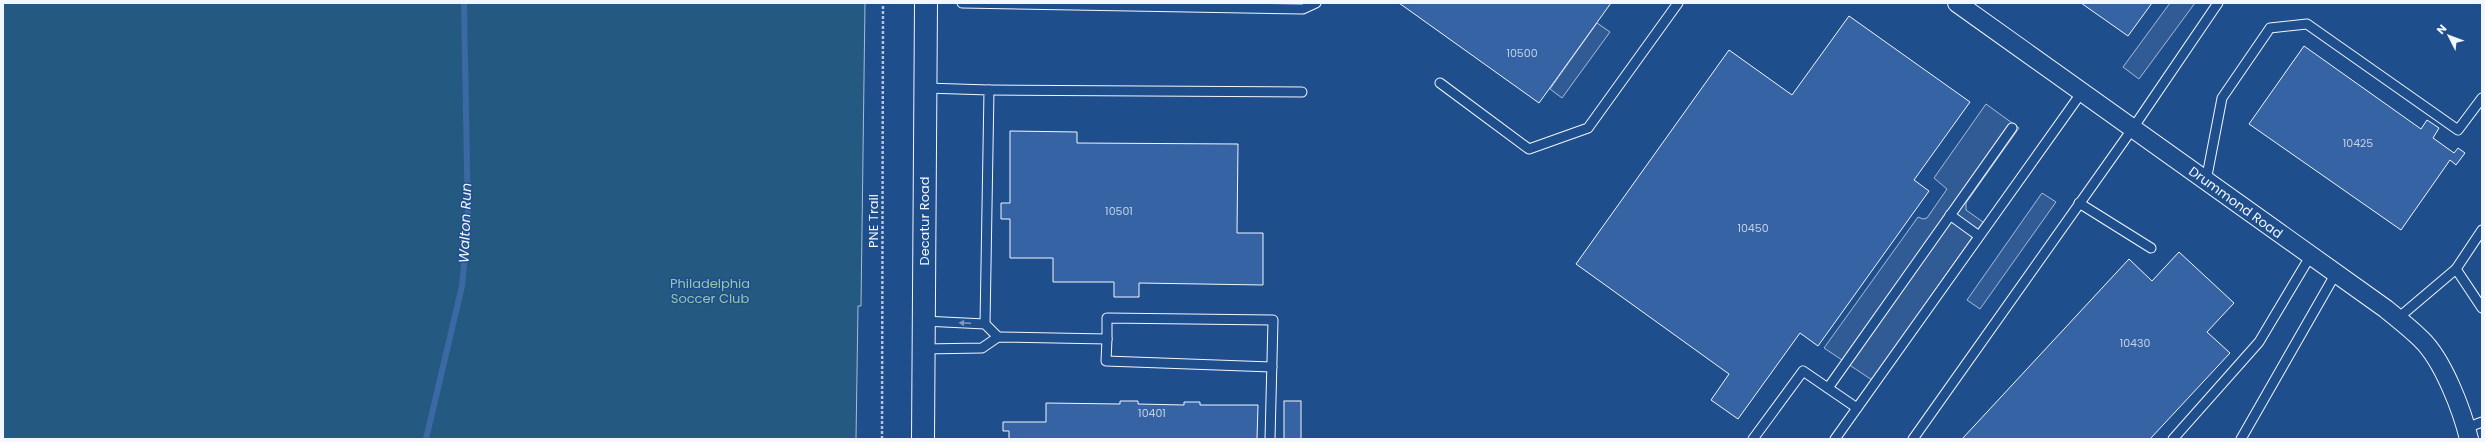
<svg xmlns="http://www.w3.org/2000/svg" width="2485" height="442" viewBox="0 0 2485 442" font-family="Poppins,sans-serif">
  <rect width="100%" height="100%" fill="#1f4e8c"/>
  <polygon fill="#245a82" stroke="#a8bbd7" points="3,3 865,3 861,306 858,306 856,439 3,439"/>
  <g fill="#305b95" stroke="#a8bbd7">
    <polygon points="2170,3 2195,3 2139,79 2123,67"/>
    <polygon points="1597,23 1610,32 1562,98 1550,89"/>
    <polygon points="1986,104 2019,128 1966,203 1966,210 1983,222 1872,380 1824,348 1918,217 1923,219 1927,218 1947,189 1934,178"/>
    <polygon points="2042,193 2056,202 1980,309 1967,300"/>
  </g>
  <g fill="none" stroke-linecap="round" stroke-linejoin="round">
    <polyline stroke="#3b69a3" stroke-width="6" points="426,439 462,286 468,223 464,3"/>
  </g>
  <g fill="#3563a3" stroke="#f2f6ff">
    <polygon points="1399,3 1611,3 1539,103"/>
    <polygon points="2081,3 2152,3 2128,36"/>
    <polygon points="1849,16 1970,102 1914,180 1929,191 1818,346 1800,333 1738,419 1711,400 1729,374 1576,264 1729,50 1792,95"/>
    <polygon points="2304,46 2421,129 2427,120 2439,128 2433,138 2454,153 2458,148 2465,153 2456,165 2450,160 2401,230 2249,124"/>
    <polygon points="1010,131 1077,132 1077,143 1238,144 1237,233 1263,233 1263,285 1139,283 1139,297 1114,297 1114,282 1053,282 1053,258 1010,258 1010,219 1001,219 1001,203 1010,203"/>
    <polygon points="2179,252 2234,303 2207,332 2230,353 2150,439 1962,439 2129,259 2152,281"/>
    <polygon points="1120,401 1138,401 1138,404 1184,405 1184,402 1200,402 1200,405 1258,405 1257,439 1009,439 1009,431 1003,431 1003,422 1046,422 1046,403 1120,404"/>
    <rect x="1284" y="401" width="17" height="38"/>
  </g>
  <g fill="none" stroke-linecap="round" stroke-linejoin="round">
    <defs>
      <g id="lane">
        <polyline points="962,3 1303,9 1316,3"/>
        <polyline points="1440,83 1529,149 1588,128 1678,3"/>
        <polyline points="926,88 989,90 985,324"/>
        <polyline points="989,90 1302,92"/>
        <polyline points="2206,181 2222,98 2270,28 2307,24 2458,130 2482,98"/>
        <polyline points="2079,203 2151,248"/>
        <polyline points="1950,215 1979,236"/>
        <polyline points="2456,269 2482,308"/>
        <polyline points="2397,319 2456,269 2482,230"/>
        <polyline points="924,321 985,324 998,337"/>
        <polyline points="1107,339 1106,361 1272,367"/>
        <polyline points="924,349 982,348 998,337 1107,339 1107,318 1273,320 1270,439"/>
        <polyline points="1828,388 2012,128"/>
        <polyline points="2466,428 2482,422"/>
        <polyline points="1753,439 1803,371 1857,408"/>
        <polyline points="1835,439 2082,92"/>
        <polyline points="1913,439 2133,128 2218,3"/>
        <polyline points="2173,439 2259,342 2311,255"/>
        <polyline points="2241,439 2336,273"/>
      </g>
      <path id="street" d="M1957,3L2386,309C2398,319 2410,328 2421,339C2443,360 2462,410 2469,439"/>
      <polyline id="secondary" points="923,439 926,3"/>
    </defs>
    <use href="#lane" stroke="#f2f6ff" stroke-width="11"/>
    <use href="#street" stroke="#f2f6ff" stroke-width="20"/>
    <use href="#secondary" stroke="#f2f6ff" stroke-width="24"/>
    <polyline stroke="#b3c4dc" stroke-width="2.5" stroke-dasharray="3 2" stroke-linecap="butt" points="882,439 883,3"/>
    <use href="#lane" stroke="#1f4e8c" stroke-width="9"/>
    <use href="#street" stroke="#1f4e8c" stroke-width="18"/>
    <use href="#secondary" stroke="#1f4e8c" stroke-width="22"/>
  </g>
  <defs><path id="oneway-solid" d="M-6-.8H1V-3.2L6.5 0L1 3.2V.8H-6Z"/></defs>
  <use fill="#7e9ac0" href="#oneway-solid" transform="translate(965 323) rotate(-177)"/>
  <g text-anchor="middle" stroke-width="3" stroke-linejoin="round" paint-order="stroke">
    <g font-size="11" fill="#c3d1e8">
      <text x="1522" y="57">10500</text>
      <text x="2358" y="147">10425</text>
      <text x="1119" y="215">10501</text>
      <text x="1753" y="232">10450</text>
      <text x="2135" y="347">10430</text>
      <text x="1152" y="417">10401</text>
    </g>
    <g font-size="13" fill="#f2f6ff" stroke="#1f4e8c">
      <text transform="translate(2236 202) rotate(36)" y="5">Drummond Road</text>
      <text transform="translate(873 221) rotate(-90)" y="5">PNE Trail</text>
      <text transform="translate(924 221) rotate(-90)" y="5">Decatur Road</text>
    </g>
    <g font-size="13" fill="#97c8a6" stroke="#1f4e8c">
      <text x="710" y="288">Philadelphia<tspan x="710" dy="15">Soccer Club</tspan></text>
    </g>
    <g font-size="14" font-style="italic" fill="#f2f6ff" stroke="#1f4e8c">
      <text transform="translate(465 223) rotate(-88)" y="5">Walton Run</text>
    </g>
  </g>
  <rect width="2485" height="442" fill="none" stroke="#f2f6ff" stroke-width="8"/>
  <g transform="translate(2449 36) rotate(312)" stroke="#1f4e8c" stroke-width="3" paint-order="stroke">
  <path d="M0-3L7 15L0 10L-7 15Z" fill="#f2f6ff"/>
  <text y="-6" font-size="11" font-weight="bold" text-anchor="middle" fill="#f2f6ff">N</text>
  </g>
</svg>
